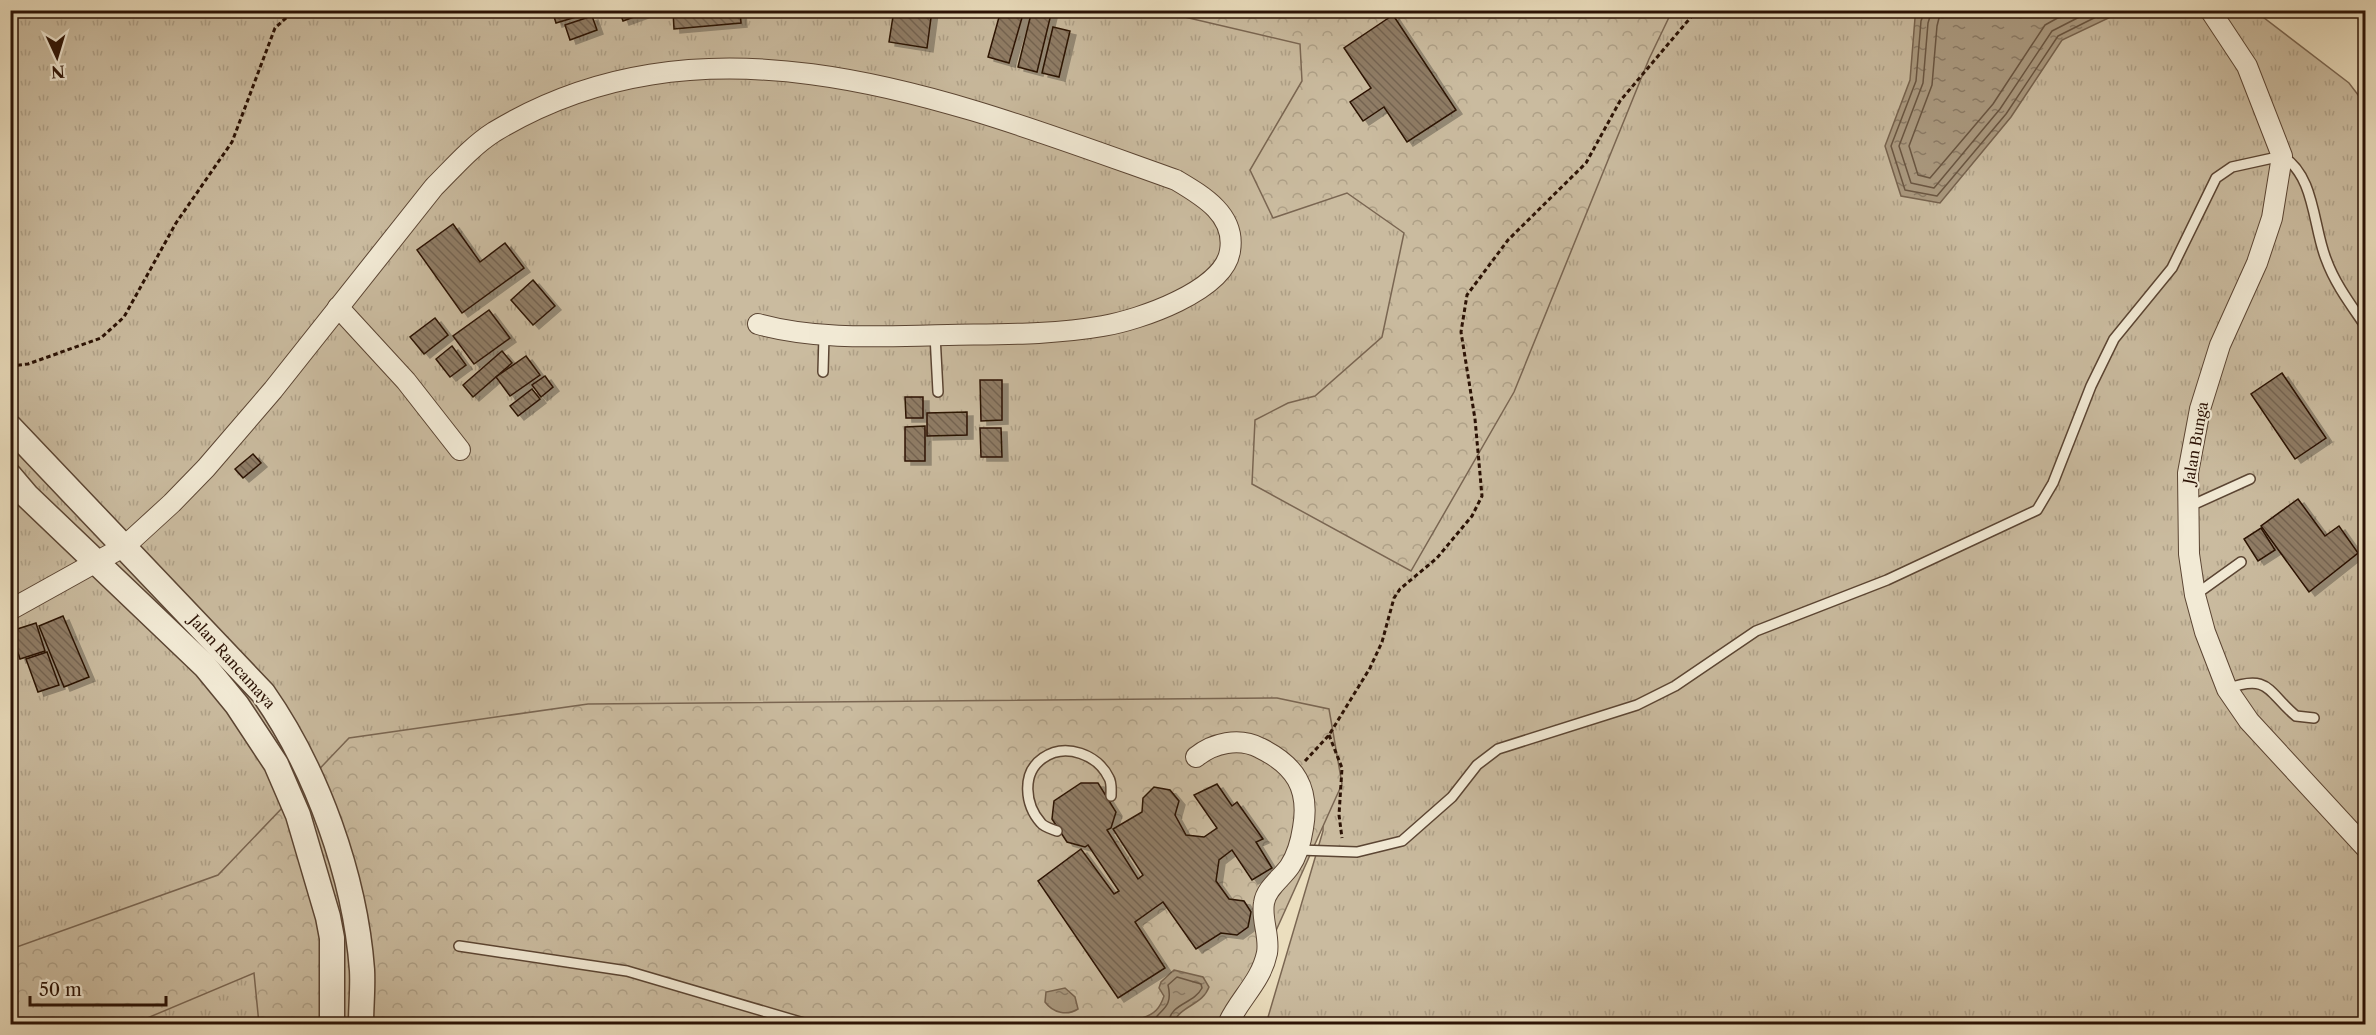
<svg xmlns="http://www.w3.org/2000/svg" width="2376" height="1035" viewBox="0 0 2376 1035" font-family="'Libre Caslon Text',serif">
  <defs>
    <pattern id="grass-tufts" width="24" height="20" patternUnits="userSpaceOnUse" patternTransform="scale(1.5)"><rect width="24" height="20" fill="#cabb9f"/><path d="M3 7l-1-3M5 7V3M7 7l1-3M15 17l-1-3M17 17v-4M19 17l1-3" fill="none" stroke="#aea087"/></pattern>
    <pattern id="forest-crowns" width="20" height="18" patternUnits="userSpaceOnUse" patternTransform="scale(1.5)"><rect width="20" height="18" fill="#cabb9f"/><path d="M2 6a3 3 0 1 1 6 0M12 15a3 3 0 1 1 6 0" fill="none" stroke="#aea087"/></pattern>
    <pattern id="water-ripples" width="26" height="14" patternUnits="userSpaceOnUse" patternTransform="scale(1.5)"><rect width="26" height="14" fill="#aa997f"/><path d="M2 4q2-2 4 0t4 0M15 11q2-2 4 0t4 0" fill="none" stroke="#8b7b66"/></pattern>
    <pattern id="building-back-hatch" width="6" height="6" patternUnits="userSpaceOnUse" patternTransform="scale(1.5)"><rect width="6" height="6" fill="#8f7c65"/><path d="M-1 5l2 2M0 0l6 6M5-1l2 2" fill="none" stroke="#756451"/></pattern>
    <filter id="shadow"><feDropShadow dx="6" dy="4" stdDeviation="0" flood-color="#0004"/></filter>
  </defs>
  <rect width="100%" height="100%" fill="#ebdebe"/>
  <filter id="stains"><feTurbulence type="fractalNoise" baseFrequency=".00333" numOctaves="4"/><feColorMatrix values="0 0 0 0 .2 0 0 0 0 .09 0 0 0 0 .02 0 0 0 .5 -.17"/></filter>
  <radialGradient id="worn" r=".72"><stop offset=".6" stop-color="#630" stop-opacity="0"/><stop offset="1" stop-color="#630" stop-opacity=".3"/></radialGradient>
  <polygon fill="url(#grass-tufts)" stroke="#7a6652" stroke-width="1.5" points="10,11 2255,11 2349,83 2365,104 2365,1024 1266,1024 1323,831 1323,785 382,1024 11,1024"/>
  <g fill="url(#forest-crowns)" stroke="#7a6652" stroke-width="1.5">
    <polygon points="1159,11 1672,11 1649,59 1514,392 1411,571 1252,484 1255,420 1288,403 1315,396 1382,337 1404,233 1347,193 1273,218 1250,170 1302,81 1300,44"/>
    <polygon points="1277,698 1329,709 1342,784 1234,1024 259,1024 254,973 133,1024 11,1024 11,949 218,875 349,738 588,704"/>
  </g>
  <g fill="url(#water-ripples)" stroke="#77634e" stroke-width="1.5">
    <polygon points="2114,10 2117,14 2062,40 2011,117 1940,203 1901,196 1885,146 1910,80 1915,18 1920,11"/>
    <path d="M1174,970L1203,977L1209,987C1202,1006 1180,1005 1173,1024H1147L1142,1018C1155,1014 1160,1008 1164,996L1159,988L1161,982Z"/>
    <path d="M1065,988L1075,997L1078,1009C1067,1016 1053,1013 1045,1002L1046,992Z"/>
  </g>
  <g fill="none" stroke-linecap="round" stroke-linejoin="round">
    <g stroke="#6a5642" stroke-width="1.5">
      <polyline points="1925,10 1921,21 1916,81 1891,146 1905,190 1937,196 2006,114 2058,36 2110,10"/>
      <polyline points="1932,10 1928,23 1923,83 1899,146 1911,183 1934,188 2000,109 2052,31 2093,10"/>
      <polyline points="1941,10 1937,26 1932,85 1909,146 1918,175 1930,178 1993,104 2045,25 2072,10"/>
      <path d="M1152,1024C1158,1009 1174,1010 1168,985L1177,977L1201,984L1202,988C1193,1005 1171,1002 1168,1024"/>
    </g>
  </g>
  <g fill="url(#building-back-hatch)" stroke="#2b1205" stroke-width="1.5" filter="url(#shadow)">
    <polygon points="552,10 585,10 586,14 556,23"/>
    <polygon points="619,10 644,10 645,13 623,21"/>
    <polygon points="673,10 740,10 741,23 674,29"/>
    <polygon points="894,10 932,10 927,48 889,42"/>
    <polygon points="1001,10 1023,14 1009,63 988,57"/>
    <polygon points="1032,10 1052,10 1037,72 1018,67"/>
    <polygon points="1393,15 1456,110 1407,142 1384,107 1363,121 1350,102 1371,88 1344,48"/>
    <polygon points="592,16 597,30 570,40 565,25"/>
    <polygon points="1053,27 1070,31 1059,77 1042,73"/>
    <polygon points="453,224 480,262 505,243 524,268 462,313 417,250"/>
    <polygon points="533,280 555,306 533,325 511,300"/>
    <polygon points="489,310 510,338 474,364 453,336"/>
    <polygon points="435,318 448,335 424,354 410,337"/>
    <polygon points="452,346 466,365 450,377 436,359"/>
    <polygon points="502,351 512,363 473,397 463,385"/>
    <polygon points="526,356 540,375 510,396 496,377"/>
    <polygon points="2282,373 2326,438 2295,459 2251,394"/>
    <polygon points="545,376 553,387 541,397 532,385"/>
    <polygon points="980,380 1002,380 1002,420 981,421"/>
    <polygon points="532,389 540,399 518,416 510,406"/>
    <polygon points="905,397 923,397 923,418 906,418"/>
    <polygon points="967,412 967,435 927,436 927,413"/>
    <polygon points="925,426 925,461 905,461 905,427"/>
    <polygon points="980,428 1001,428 1002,457 981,457"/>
    <polygon points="253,454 261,463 243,478 235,469"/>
    <polygon points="2298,499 2325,536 2339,526 2358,553 2309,592 2261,526"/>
    <polygon points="2261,528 2275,550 2258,561 2244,539"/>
    <polygon points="63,616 89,677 64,687 39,626"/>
    <polygon points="36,623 45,651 20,659 11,631"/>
    <polygon points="47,652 59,685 38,692 26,659"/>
    <polygon points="1081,783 1098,783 1116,812 1111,828 1107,830 1138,879 1143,875 1113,829 1142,812 1143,798 1154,787 1170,790 1179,801 1175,815 1186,835 1204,837 1217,828 1194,795 1217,784 1232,806 1237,802 1263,839 1256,842 1272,868 1252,880 1232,850 1219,860 1216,881 1229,899 1244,901 1251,912 1248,927 1237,935 1221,933 1196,949 1163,902 1135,922 1165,968 1118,998 1038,881 1081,849 1114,894 1119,891 1088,845 1085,847 1067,842 1052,819 1054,801"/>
  </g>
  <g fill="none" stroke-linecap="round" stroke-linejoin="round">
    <defs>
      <g id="service">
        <polyline points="935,335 938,392"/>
        <polyline points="823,372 824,335"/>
        <polyline points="2188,507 2250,479"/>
        <polyline points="2195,595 2241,562"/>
        <path d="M2227,689C2270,673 2268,693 2296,716L2314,718"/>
        <path d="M1057,831C1052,829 1044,827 1041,823C1025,805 1021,773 1043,758C1066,742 1098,755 1109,778C1112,783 1111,791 1111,796"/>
        <path d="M1299,850L1357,852L1402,841L1452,797L1477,765L1498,749L1637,705L1675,686L1756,631L1887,580L2037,510L2053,483L2091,386L2114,339L2172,268L2216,178L2232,167L2282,156C2315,175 2313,227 2326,259C2335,284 2351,305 2366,327"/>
        <polyline points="459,946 627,971 807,1024"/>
        <polyline points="829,1024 847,1024"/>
      </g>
      <g id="minor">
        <polyline points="2210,10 2247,66 2282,156 2272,218 2257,263 2220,345 2200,409 2188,473 2189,554 2195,595 2205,632 2227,689 2249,721 2366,848"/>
        <polyline points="338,307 406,381 460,450"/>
        <path d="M10,610L125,546L172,503L206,468L273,390L434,187C453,168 472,146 494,132C712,0 958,103 1176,180C1203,196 1236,215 1230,251C1224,291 1139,320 1103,326C1052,335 999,334 948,335C885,336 820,341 758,324"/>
        <path d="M1196,757C1213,743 1239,737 1260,748C1295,765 1310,788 1303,828C1301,841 1298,854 1290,866C1282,878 1266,888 1264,903C1261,919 1270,936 1267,953C1261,982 1239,999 1228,1024"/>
      </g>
      <g id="tertiary">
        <path d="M10,427L263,693C317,770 355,876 362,970C363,988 361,1006 361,1024"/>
        <polyline points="10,476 27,496 205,666 237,705 276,764 298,815 328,917 332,938 332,1024"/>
      </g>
    </defs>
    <use href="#service" stroke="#5b4533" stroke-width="12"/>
    <use href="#minor" stroke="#5b4533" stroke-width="22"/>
    <use href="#tertiary" stroke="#5b4533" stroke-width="27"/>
    <g stroke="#2b1205" stroke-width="3" stroke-dasharray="4.5 3" stroke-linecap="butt">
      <polyline points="10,366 28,364 101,338 124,317 176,223 232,142 275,28 295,10"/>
      <polyline points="1329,735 1342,768 1339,815 1342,838"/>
      <polyline points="1305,761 1329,735 1370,668 1382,642 1394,598 1400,589 1437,558 1472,516 1482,496 1475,419 1461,332 1467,295 1508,240 1586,163 1620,101 1697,10"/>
    </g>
    <use href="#service" stroke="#f2ead5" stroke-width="9"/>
    <use href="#minor" stroke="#f2ead5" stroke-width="20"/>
    <use href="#tertiary" stroke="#f2ead5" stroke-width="24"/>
  </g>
  <g text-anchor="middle" stroke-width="4.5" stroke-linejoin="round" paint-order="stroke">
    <g font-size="15" fill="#2b1205" stroke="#f2ead5">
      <text transform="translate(2196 443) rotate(-80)" y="5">Jalan Bunga</text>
      <text transform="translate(232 662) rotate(48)" y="5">Jalan Rancamaya</text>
    </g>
  </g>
  <rect width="2376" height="1035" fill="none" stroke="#ebdebe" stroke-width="36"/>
  <rect x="12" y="12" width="2352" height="1011" fill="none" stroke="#2b1205" stroke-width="3"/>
  <rect x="18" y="18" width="2340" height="999" fill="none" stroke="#2b1205" stroke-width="1.5"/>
  <g transform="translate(57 57) rotate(176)" stroke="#f2ead5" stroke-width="4.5" paint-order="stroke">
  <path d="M0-4.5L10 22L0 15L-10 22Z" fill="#2b1205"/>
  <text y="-9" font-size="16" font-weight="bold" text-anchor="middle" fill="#2b1205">N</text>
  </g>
  <path d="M30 996v9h136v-9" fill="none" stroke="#2b1205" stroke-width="3"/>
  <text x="39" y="996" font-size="18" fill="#2b1205" stroke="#f2ead5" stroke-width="4.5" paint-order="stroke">50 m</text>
  <rect width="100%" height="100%" filter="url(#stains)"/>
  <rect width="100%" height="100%" fill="url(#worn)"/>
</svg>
